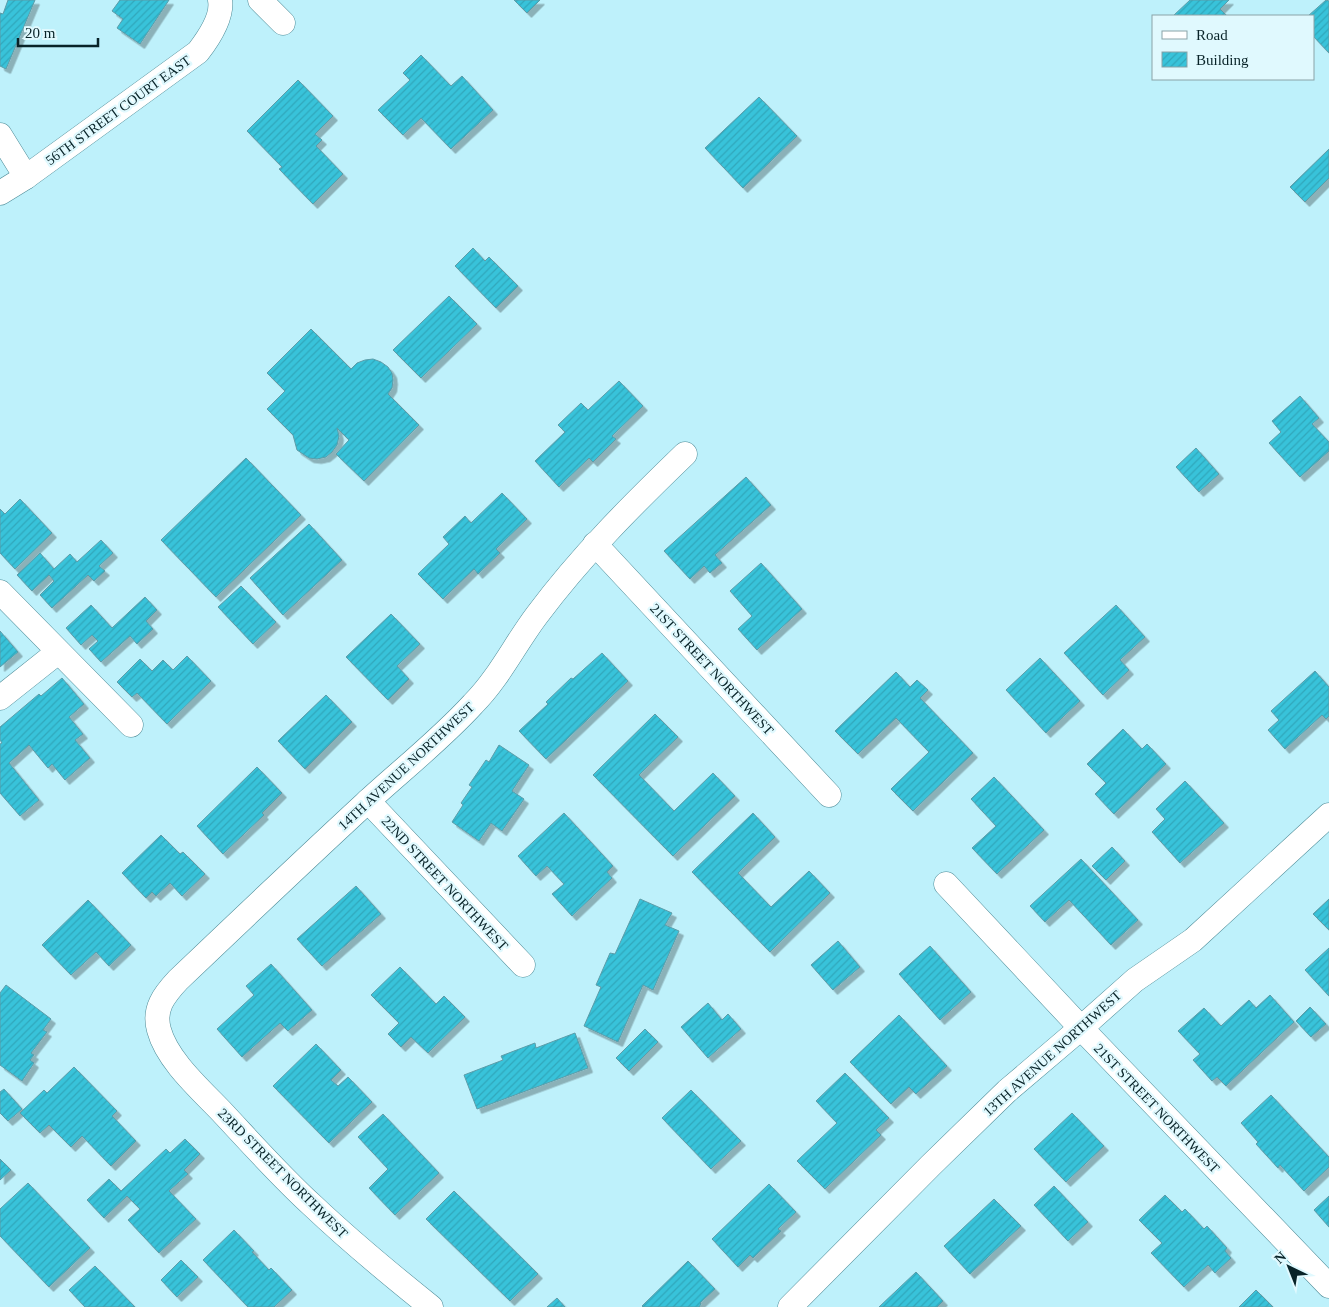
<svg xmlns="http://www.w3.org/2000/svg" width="1329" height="1307" viewBox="0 0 1329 1307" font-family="'Times New Roman',serif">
  <defs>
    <pattern id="building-hatch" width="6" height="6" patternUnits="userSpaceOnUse" patternTransform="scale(1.25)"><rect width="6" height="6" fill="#38c3da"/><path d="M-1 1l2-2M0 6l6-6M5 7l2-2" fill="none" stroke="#30a7bb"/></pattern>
    <filter id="shadow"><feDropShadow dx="4.5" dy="4.5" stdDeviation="0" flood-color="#0004"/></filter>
  </defs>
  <rect width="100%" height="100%" fill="#bef1fb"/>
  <g fill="url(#building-hatch)" stroke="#5d9ca8" filter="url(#shadow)">
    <polygon points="8,0 35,0 6,69 0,66 0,13 3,14"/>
    <polygon points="120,0 169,0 140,44 117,28 123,19 112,11"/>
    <polygon points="514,0 540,0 527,13"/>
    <polygon points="1190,0 1229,0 1220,9 1227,16 1173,16"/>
    <polygon points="1326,0 1329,1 1329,53 1313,36 1313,16 1308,16"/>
    <polygon points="421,55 451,86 462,76 493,110 451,149 421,118 403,135 378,110 410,80 403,73"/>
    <polygon points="298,80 333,116 315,134 322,140 316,146 343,174 313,204 279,169 282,167 247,131"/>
    <polygon points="759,97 797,136 743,188 705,148"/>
    <polygon points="1329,149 1329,178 1305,202 1290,187"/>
    <polygon points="473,248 485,261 489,257 518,286 496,308 455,266"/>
    <polygon points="449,296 477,324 421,378 393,350"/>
    <polygon points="311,329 351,369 357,363 365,360 373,359 381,362 388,367 392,373 393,380 392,388 388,394 419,425 364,481 336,454 349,440 337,428 339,436 337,445 332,452 326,457 317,459 309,458 297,450 293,435 267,409 285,391 267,373"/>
    <polygon points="619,381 643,406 612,436 616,439 593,462 589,458 559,487 535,461 565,432 558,425 581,403 588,410"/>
    <polygon points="1300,396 1319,418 1312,424 1329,442 1329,451 1300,477 1269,443 1281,432 1272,421"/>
    <polygon points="1196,448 1219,474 1199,492 1176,467"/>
    <polygon points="246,458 301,515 216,597 161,540"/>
    <polygon points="746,477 771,505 715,555 722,563 710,573 704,566 690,579 664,551"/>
    <polygon points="502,493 527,519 496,549 500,553 478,574 474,569 443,599 418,574 449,544 443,537 465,516 471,523"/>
    <polygon points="20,499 52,533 15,569 0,553 0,509 5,514"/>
    <polygon points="309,524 342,560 283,615 250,578"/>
    <polygon points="101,540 113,553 99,566 105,571 94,581 88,575 52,608 40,595 54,581 49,575 32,591 17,575 40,553 54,569 70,554 77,562"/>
    <polygon points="761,563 802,609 757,650 738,629 752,616 730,591"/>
    <polygon points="241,586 276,622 253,644 218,607"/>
    <polygon points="145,597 157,610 146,621 153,629 137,644 130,636 101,662 89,649 98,641 92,635 81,645 66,628 91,605 112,628"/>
    <polygon points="1116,605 1145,637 1120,660 1129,670 1103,695 1064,653"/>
    <polygon points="391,614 420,644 397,666 409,679 388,700 346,657"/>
    <polygon points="0,631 18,652 0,667"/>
    <polygon points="602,653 628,681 546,759 519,731 548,704 546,702 571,678 573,679"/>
    <polygon points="187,656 211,681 167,724 137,693 132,697 117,682 140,659 152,671 163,660 173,670"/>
    <polygon points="1040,658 1080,701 1046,733 1006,690"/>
    <polygon points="1315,671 1329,687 1329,716 1326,719 1322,715 1285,749 1268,730 1279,720 1271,711"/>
    <polygon points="896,672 910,687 917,680 928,690 920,698 973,753 913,811 891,789 929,752 896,718 858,754 835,731"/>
    <polygon points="62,678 84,704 69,717 83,734 75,740 90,758 65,780 52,764 48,768 29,745 9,763 39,800 20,816 0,793 0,744 2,743 0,740 0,727 39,694 41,696"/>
    <polygon points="326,695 352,722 305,769 278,741"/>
    <polygon points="655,714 678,737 639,775 674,811 713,773 735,796 673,856 593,775"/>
    <polygon points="1123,729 1142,749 1147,744 1166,764 1114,814 1095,794 1106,783 1087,764"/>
    <polygon points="499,745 529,765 512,791 524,799 502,831 491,823 479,841 452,822 463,805 461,803 472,787 469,785 486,760 489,762"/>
    <polygon points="257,767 282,793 262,813 264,815 223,854 197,826"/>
    <polygon points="994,777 1044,830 997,874 972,848 996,826 971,799"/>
    <polygon points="1185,781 1224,823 1180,863 1152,832 1165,819 1156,809"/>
    <polygon points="564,813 613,866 607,872 612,878 572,916 552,894 564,884 547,866 536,876 518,856"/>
    <polygon points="753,813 775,837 738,873 771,907 809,871 830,893 770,952 692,872"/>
    <polygon points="161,835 180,854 183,852 205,874 182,896 170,883 156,896 152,892 146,898 122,873"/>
    <polygon points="1112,847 1125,861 1106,880 1092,866"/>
    <polygon points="1081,859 1138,920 1111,945 1069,900 1045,922 1030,906"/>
    <polygon points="356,886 381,914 322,966 297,939"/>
    <polygon points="640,899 672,913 665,925 679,931 653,990 643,985 618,1042 584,1026 601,987 596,985 610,953 615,954"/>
    <polygon points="1329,899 1329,930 1313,914"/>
    <polygon points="88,900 131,945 109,966 96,952 71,975 42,945"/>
    <polygon points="838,941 860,967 833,990 811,965"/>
    <polygon points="930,946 971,992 940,1020 899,974"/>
    <polygon points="1329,948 1329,996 1305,970"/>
    <polygon points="271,964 312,1010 288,1031 280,1023 242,1057 217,1029 254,995 246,986"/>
    <polygon points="400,967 436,1004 444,996 465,1017 428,1053 411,1037 401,1047 388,1034 399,1023 371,995"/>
    <polygon points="6,985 51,1019 43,1030 47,1032 31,1053 34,1055 30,1060 34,1063 22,1081 0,1065 0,993"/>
    <polygon points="1270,995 1294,1022 1226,1086 1217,1077 1212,1081 1193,1060 1200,1054 1178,1031 1204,1008 1221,1026 1249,1000 1256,1008"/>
    <polygon points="708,1003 722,1020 728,1014 741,1029 708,1058 681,1027"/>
    <polygon points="1310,1007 1326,1024 1311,1037 1296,1021"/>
    <polygon points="899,1015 947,1066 916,1094 909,1087 891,1104 850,1062"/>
    <polygon points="645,1029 658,1042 629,1071 616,1058"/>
    <polygon points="575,1033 588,1068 477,1109 464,1075 503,1060 501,1056 535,1043 536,1048"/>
    <polygon points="316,1044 341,1070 331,1080 338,1086 348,1077 372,1102 329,1143 273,1086"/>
    <polygon points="74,1067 117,1111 112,1116 136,1141 111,1166 82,1136 71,1147 49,1125 40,1133 20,1113 44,1090 47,1093"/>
    <polygon points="845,1073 889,1118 876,1130 881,1135 825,1189 797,1161 837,1123 816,1101"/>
    <polygon points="4,1089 22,1109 8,1121 0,1113 0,1092"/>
    <polygon points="691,1090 741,1141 711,1169 662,1118"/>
    <polygon points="1271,1095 1329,1157 1329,1167 1304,1191 1280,1165 1278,1168 1256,1144 1258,1142 1241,1123"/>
    <polygon points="1072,1113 1104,1146 1066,1182 1034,1149"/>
    <polygon points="383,1114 439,1173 395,1215 369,1188 388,1169 358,1137"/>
    <polygon points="185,1139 200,1154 184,1170 188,1174 169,1191 196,1219 159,1253 128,1220 140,1209 127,1196 104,1218 87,1200 109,1179 121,1191 166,1149 170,1153"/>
    <polygon points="0,1159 11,1170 0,1180"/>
    <polygon points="28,1183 90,1248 49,1287 0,1236 0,1209"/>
    <polygon points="769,1184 796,1212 778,1229 781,1231 753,1258 750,1255 738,1267 712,1239"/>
    <polygon points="1054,1186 1088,1222 1068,1241 1034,1205"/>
    <polygon points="454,1191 538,1274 510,1301 426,1219"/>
    <polygon points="1165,1195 1182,1212 1185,1209 1204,1229 1207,1226 1227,1248 1225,1251 1231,1258 1215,1273 1208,1265 1184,1287 1151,1253 1162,1243 1139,1220"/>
    <polygon points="1329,1196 1329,1227 1314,1210"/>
    <polygon points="994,1199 1021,1226 970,1274 944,1246"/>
    <polygon points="234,1230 254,1251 252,1252 269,1270 271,1268 292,1290 274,1307 248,1307 203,1260"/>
    <polygon points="181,1260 198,1277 177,1297 161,1280"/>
    <polygon points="688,1261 715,1289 700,1303 701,1304 699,1307 643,1307 642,1306"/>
    <polygon points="95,1266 135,1307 85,1307 69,1290"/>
    <polygon points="916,1272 943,1301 937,1307 879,1307"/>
    <polygon points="1256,1290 1273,1307 1239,1307"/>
    <polygon points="557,1298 565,1307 547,1307"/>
  </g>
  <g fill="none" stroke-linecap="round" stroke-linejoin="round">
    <defs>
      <g id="street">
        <polyline points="260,0 283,23"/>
        <polyline points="0,135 26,177"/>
        <path d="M0,193L26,177L198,52C208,39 223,17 220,0"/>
        <polyline points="595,544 829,795"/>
        <polyline points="0,592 131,725"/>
        <polyline points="0,698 58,652"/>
        <polyline points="368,801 523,965"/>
        <polyline points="946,884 1081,1028 1329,1286"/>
        <path d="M431,1307C391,1275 351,1242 313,1206C280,1176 251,1143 221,1111C200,1089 167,1060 159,1030C153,1009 164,995 178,980C241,920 304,860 368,801C403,769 441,739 473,704C499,678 515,644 537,615C581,556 632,505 685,454"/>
        <polyline points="790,1307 931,1165 1007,1091 1081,1028 1135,980 1193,940 1329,815"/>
      </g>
    </defs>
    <use href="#street" stroke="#4d8b97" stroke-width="25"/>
    <use href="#street" stroke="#fff" stroke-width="24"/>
  </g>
  <g text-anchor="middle" stroke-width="4.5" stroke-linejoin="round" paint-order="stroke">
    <g font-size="14" fill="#082328" stroke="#e0f9fe">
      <text transform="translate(118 110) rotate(-36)" y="5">56TH STREET COURT EAST</text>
      <text transform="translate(712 669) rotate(47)" y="5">21ST STREET NORTHWEST</text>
      <text transform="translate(406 766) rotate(-43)" y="5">14TH AVENUE NORTHWEST</text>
      <text transform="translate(445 883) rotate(47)" y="5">22ND STREET NORTHWEST</text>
      <text transform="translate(1052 1053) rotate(-42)" y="5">13TH AVENUE NORTHWEST</text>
      <text transform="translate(1157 1108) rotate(46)" y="5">21ST STREET NORTHWEST</text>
      <text transform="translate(283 1173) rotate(45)" y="5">23RD STREET NORTHWEST</text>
    </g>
  </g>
  <rect x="1152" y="15" width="162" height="65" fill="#e0f9fe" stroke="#8aa3a8"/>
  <rect x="1162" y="31" width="25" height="8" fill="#ffffff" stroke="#8aa3a8"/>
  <text x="1196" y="40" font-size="15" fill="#082328">Road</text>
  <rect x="1162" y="52" width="25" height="15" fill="url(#building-hatch)" stroke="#8aa3a8"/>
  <text x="1196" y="65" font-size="15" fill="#082328">Building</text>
  <g transform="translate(1289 1267) rotate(317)" stroke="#e0f9fe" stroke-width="4" paint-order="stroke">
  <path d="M0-4L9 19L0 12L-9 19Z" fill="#082328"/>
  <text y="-8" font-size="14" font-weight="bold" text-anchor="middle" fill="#082328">N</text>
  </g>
  <path d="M18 38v8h80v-8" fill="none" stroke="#082328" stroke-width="2.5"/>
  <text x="25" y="38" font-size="15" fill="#082328" stroke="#e0f9fe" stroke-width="4" paint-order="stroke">20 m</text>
</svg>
